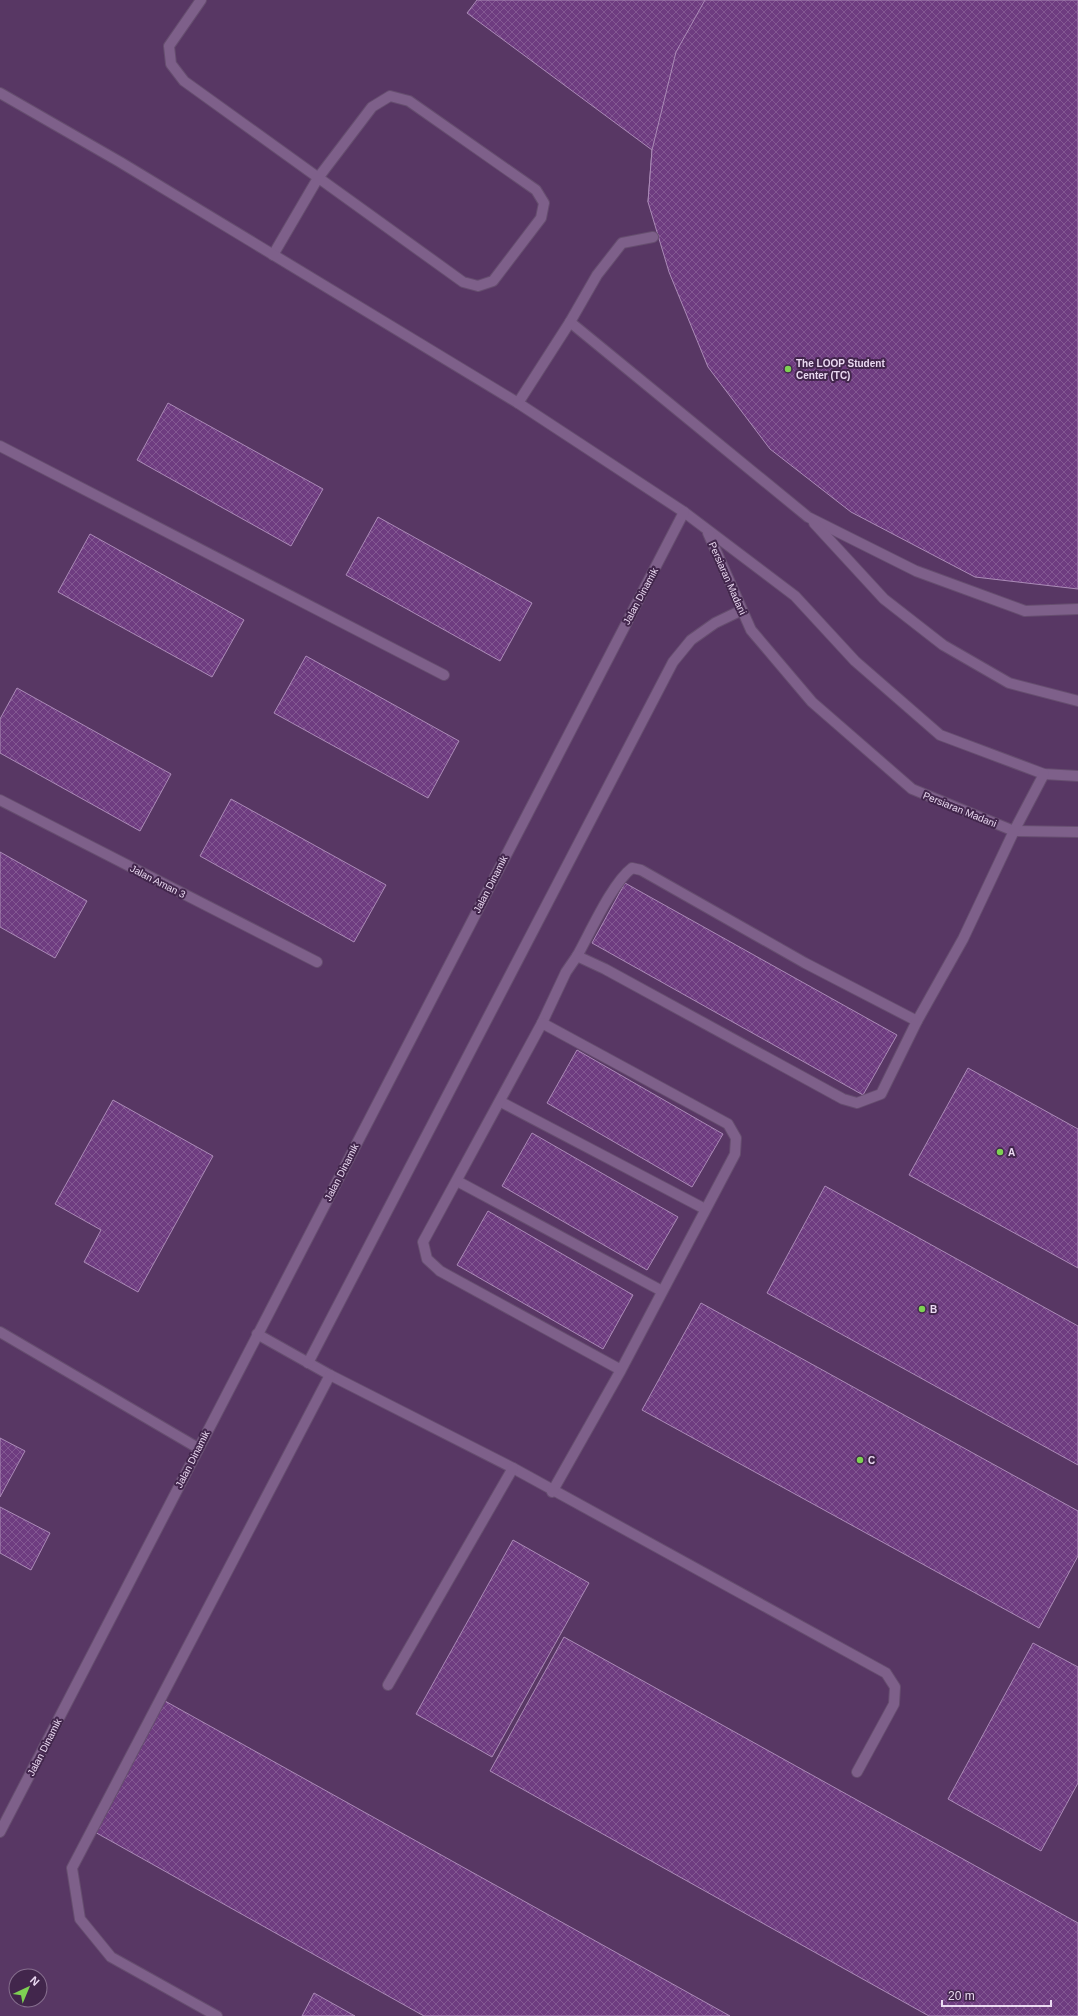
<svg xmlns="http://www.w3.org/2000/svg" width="1078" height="2016" viewBox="0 0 1078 2016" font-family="Helvetica,sans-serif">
  <defs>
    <pattern id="building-cross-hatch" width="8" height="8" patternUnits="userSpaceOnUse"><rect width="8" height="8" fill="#6e3c80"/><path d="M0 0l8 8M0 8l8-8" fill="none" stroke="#835892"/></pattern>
  </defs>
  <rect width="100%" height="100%" fill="#4c3057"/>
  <path fill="#583764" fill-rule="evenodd" d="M0,0H1078V2016H0ZM16,1976H40V2000H16Z"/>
  <g fill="url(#building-cross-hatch)" stroke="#ab8bb7">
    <polygon points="477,0 1078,0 1078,93 1068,99 1054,101 1033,99 1010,86 979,92 943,64 931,78 881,42 887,32 855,6 796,95 817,114 799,158 785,214 648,202 652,150 467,13"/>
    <polygon points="705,0 1078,0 1078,589 975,577 851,512 770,449 708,367 669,272 648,202 652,150 676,52"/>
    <polygon points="168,403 323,489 291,546 137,460"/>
    <polygon points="378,517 532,603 500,661 346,575"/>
    <polygon points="90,534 244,620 212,677 58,592"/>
    <polygon points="306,656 459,741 428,798 274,713"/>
    <polygon points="17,688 171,774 140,831 0,753 0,719"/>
    <polygon points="231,799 386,885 354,942 200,856"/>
    <polygon points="0,852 87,901 55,958 0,927"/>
    <polygon points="625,883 897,1035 863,1095 592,943"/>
    <polygon points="577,1050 723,1134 692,1187 547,1103"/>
    <polygon points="968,1068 1078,1129 1078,1268 909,1175"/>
    <polygon points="113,1100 213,1156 138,1292 84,1262 101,1230 55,1204"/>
    <polygon points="532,1133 678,1217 647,1270 502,1186"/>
    <polygon points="825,1186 1078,1326 1078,1465 767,1293"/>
    <polygon points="488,1211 633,1295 603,1349 457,1265"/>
    <polygon points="701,1303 1078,1511 1078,1556 1039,1628 642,1410"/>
    <polygon points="0,1438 25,1451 0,1497"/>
    <polygon points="0,1507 50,1533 31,1570 0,1553"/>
    <polygon points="513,1540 589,1583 492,1757 416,1714"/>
    <polygon points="564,1637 1078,1923 1078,2016 929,2016 490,1771"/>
    <polygon points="1033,1643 1078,1667 1078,1783 1041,1851 948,1799"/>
    <polygon points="165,1701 730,2016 424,2016 93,1831"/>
    <polygon points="314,1993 355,2016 302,2016"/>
  </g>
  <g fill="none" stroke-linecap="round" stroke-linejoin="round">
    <defs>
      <g id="minor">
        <polyline points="201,0 169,46 171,64 184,81 463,282 478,286 493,281 541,218 544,203 536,190 409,101 390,96 372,107 318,178 273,255"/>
        <polyline points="0,93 120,162 518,403 684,512 795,596 855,661 940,735 1044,774 1078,776"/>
        <polyline points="570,322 808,517 916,571 1025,611 1078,609"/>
        <polyline points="518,403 570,322 597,275 622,243 653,237"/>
        <polyline points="0,446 444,675"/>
        <polyline points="814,523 884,599 943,645 1009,683 1078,701"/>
        <polyline points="708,533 751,630 812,702 912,789 1014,831 1078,832"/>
        <polyline points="0,800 317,962"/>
        <path d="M577,956C590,933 612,883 632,868L641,870L805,963L917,1021"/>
        <polyline points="542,1023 566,972 577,956 605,969 843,1099 857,1103 881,1094 917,1021 963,939 1014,831 1044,774"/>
        <polyline points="501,1102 705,1209"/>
        <polyline points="457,1181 662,1291"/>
        <polyline points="0,1332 198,1448"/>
        <polyline points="257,1334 330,1375 513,1468 886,1673 895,1687 894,1704 857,1772"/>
        <polyline points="308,1363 673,662 691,640 715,623 742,610"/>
        <polyline points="552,1492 621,1370 735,1154 736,1138 728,1124 542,1023 423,1242 427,1259 440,1271 621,1370"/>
        <polyline points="388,1685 513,1468"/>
        <polyline points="0,1832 684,512"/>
        <polyline points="217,2016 111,1957 80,1919 72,1868 330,1375"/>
      </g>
    </defs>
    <use href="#minor" stroke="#664e6f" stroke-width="12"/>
    <use href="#minor" stroke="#7e608a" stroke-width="10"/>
  </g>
  <g fill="#7ed153" stroke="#42264c" stroke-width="1.5">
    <circle cx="788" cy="369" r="4"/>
    <circle cx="1000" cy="1152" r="4"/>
    <circle cx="922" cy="1309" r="4"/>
    <circle cx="860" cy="1460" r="4"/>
  </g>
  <g text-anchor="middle" stroke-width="4" stroke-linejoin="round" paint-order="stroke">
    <g font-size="10" font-weight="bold" fill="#ebdaf2" stroke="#42264c" text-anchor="start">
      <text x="796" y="367">The LOOP Student<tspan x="796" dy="12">Center (TC)</tspan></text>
      <text x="1008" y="1156">A</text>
      <text x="930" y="1313">B</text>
      <text x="868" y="1464">C</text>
    </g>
    <g font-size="10" fill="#ebdaf2" stroke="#42264c">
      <text transform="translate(728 578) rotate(66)" y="4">Persiaran Madani</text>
      <text transform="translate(640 596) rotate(-62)" y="4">Jalan Dinamik</text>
      <text transform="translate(960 809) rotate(22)" y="4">Persiaran Madani</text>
      <text transform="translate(158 881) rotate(27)" y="4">Jalan Aman 3</text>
      <text transform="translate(490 884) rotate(-63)" y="4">Jalan Dinamik</text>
      <text transform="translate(341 1172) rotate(-63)" y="4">Jalan Dinamik</text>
      <text transform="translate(192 1459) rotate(-63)" y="4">Jalan Dinamik</text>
      <text transform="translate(44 1747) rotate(-63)" y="4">Jalan Dinamik</text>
    </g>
  </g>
  <g transform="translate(28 1988) rotate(44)"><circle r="19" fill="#42264c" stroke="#866e8e"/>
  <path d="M0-3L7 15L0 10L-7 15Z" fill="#7ed153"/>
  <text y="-6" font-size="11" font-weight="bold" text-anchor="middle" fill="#ebdaf2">N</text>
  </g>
  <path d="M942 2000v6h109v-6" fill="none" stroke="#ebdaf2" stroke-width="2"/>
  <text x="948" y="2000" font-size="12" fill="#ebdaf2" stroke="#42264c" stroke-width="3" paint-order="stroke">20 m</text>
</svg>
